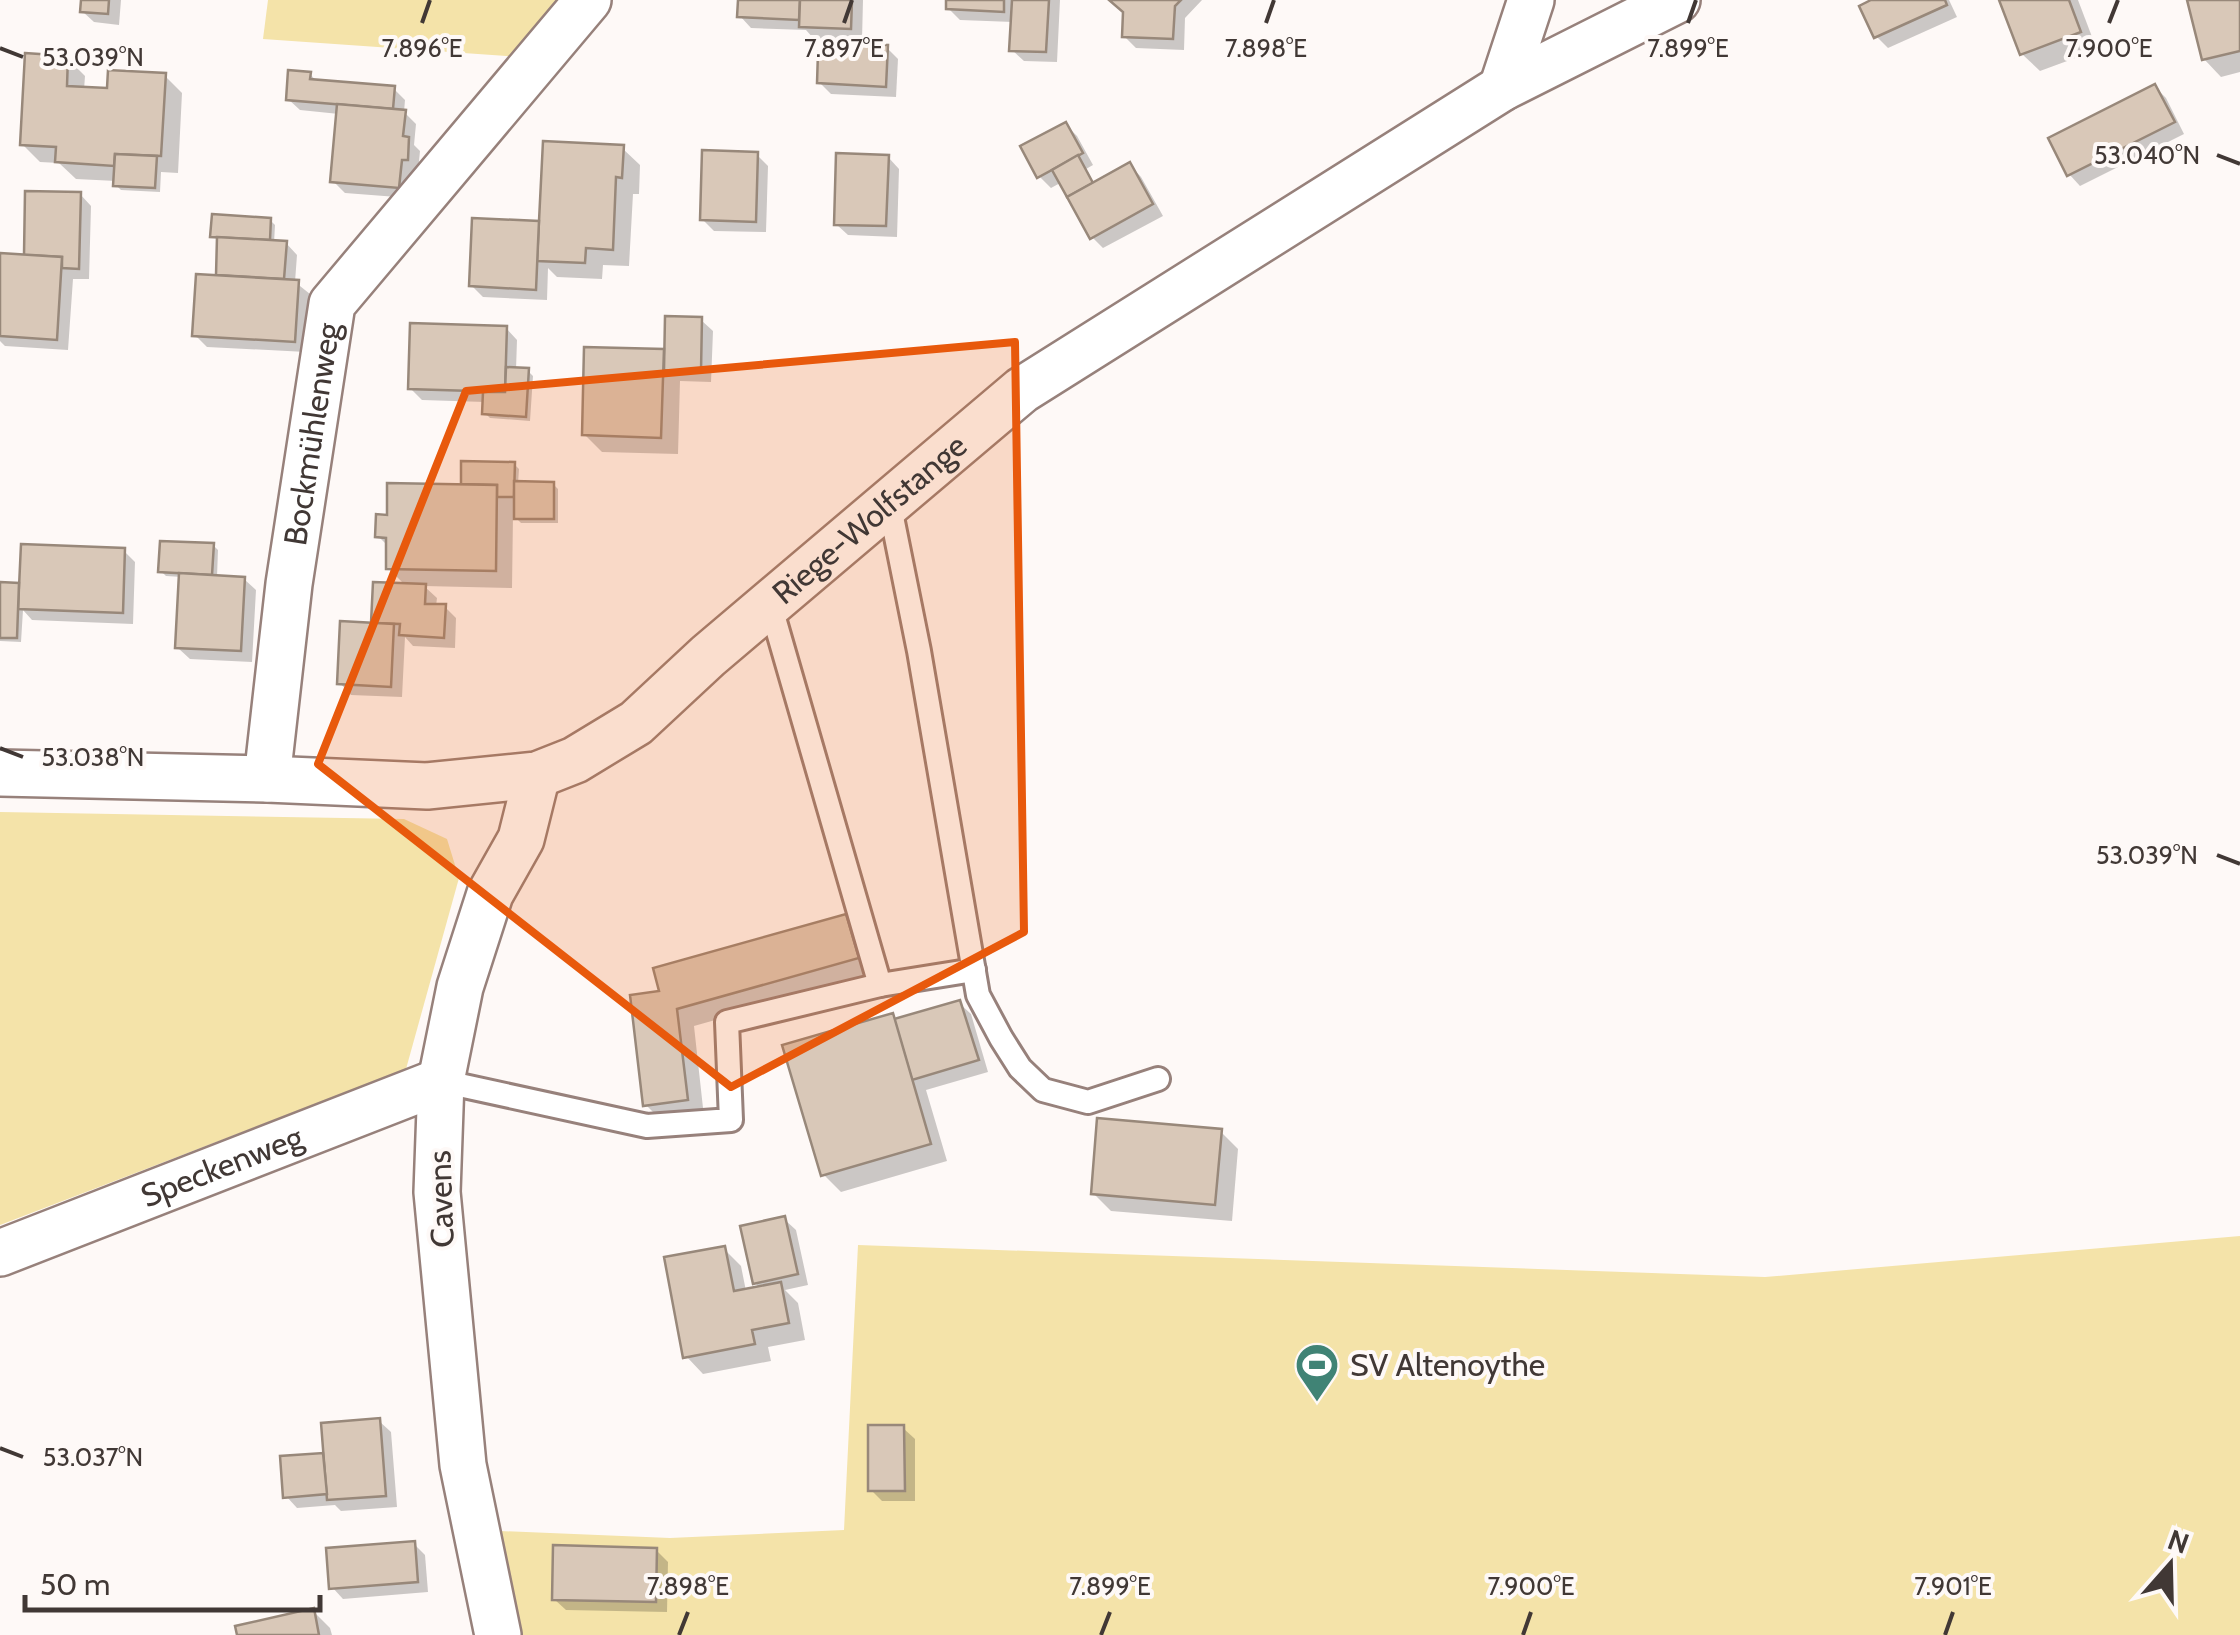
<svg xmlns="http://www.w3.org/2000/svg" width="2240" height="1635" viewBox="0 0 2240 1635" font-family="Cabin,sans-serif">
  <rect width="100%" height="100%" fill="#fef9f7"/>
  <g fill="#f4e3a9">
    <polygon points="268,0 568,0 522,57 263,39"/>
    <polygon points="0,812 404,819 447,839 459,878 406,1069 0,1225"/>
    <polygon points="2240,1236 2240,1635 521,1635 500,1531 670,1538 844,1530 858,1245 1765,1277"/>
  </g>
  <g fill="#0003">
    <polygon points="83,0 121,0 119,25 94,22 82,11"/>
    <polygon points="741,0 863,0 862,40 813,38 806,30 751,28 740,16"/>
    <polygon points="949,0 1060,0 1057,62 1024,61 1012,50 1013,22 960,20 948,8"/>
    <polygon points="1111,0 1202,0 1185,18 1184,50 1136,48 1124,36 1125,12"/>
    <polygon points="1877,0 1949,0 1957,17 1888,48 1877,37 1862,7"/>
    <polygon points="2002,0 2078,0 2097,50 2040,71 2022,54"/>
    <polygon points="2190,0 2240,0 2240,72 2221,77 2204,59"/>
    <polygon points="887,48 898,59 896,97 831,94 819,82"/>
    <polygon points="67,58 85,76 84,90 110,91 165,76 182,93 178,173 161,172 160,192 121,190 116,185 116,181 76,179 59,163 40,162 22,144"/>
    <polygon points="310,74 318,83 394,89 405,100 404,112 416,124 414,145 420,151 418,171 412,171 410,198 345,193 333,181 339,114 300,110 288,99"/>
    <polygon points="2155,87 2166,98 2184,134 2080,186 2069,174"/>
    <polygon points="1066,125 1077,136 1093,165 1086,169 1094,185 1130,165 1141,177 1163,216 1103,248 1092,237 1062,182 1051,188 1039,176"/>
    <polygon points="622,148 640,165 639,194 633,194 629,266 603,265 602,279 557,277 548,268 547,300 483,297 471,285"/>
    <polygon points="757,155 768,166 766,232 714,231 702,219"/>
    <polygon points="888,157 899,169 897,237 848,235 836,224"/>
    <polygon points="80,194 91,206 89,279 73,279 68,350 5,346 0,341 0,255 26,257"/>
    <polygon points="270,220 275,225 274,243 286,243 297,255 295,282 310,294 306,352 207,347 195,335 218,278 220,241 213,236"/>
    <polygon points="701,320 713,331 711,382 680,381 678,454 602,452 584,434 587,349 667,352"/>
    <polygon points="506,328 517,340 516,370 528,371 533,376 530,421 490,418 485,413 485,402 422,400 410,388"/>
    <polygon points="514,464 519,469 518,484 553,484 558,489 558,523 521,523 513,515 512,588 424,586 437,598 436,606 445,607 456,618 455,648 413,646 405,637 402,697 351,695 340,683 373,626 406,586 388,568 389,547 378,536 389,517 467,487 463,483"/>
    <polygon points="213,545 218,550 217,577 244,579 256,590 252,662 190,659 178,648 182,577 166,576 161,571"/>
    <polygon points="124,551 135,562 133,624 32,620 23,610 21,642 0,641 0,584 22,585"/>
    <polygon points="846,916 863,934 875,975 694,1026 704,1117 663,1122 645,1104 663,993"/>
    <polygon points="959,1003 971,1014 988,1072 926,1090 947,1161 841,1192 824,1175 892,1016 897,1020"/>
    <polygon points="1220,1131 1238,1149 1232,1221 1111,1211 1093,1193"/>
    <polygon points="784,1219 796,1230 808,1285 785,1290 798,1303 805,1340 768,1347 771,1361 703,1374 686,1356 724,1249 741,1266 746,1291 761,1289 755,1283"/>
    <polygon points="379,1421 391,1432 397,1507 341,1511 335,1505 297,1508 286,1496 283,1459 326,1455"/>
    <polygon points="903,1428 915,1439 915,1501 882,1501 871,1490"/>
    <polygon points="414,1544 425,1555 428,1592 343,1599 332,1587"/>
    <polygon points="656,1550 668,1562 667,1612 566,1610 554,1599"/>
    <polygon points="313,1611 330,1628 332,1635 240,1635"/>
  </g>
  <g fill="#d9c8b8" stroke="#98887a" stroke-width="2.5">
    <polygon points="81,0 109,0 108,14 80,12"/>
    <polygon points="738,0 800,0 799,20 737,17"/>
    <polygon points="800,0 852,0 851,29 799,27"/>
    <polygon points="946,0 1004,0 1004,12 946,9"/>
    <polygon points="1012,0 1049,0 1046,52 1009,51"/>
    <polygon points="1109,0 1181,0 1175,6 1173,39 1122,37 1123,12"/>
    <polygon points="1871,0 1945,0 1947,5 1874,38 1859,6"/>
    <polygon points="1999,0 2069,0 2081,32 2020,55"/>
    <polygon points="2187,0 2240,0 2240,51 2202,60"/>
    <polygon points="855,44 888,45 886,87 817,83 818,52 854,54"/>
    <polygon points="25,53 68,56 67,86 107,88 108,70 166,73 161,156 115,154 114,166 55,162 56,147 20,145"/>
    <polygon points="288,70 311,72 310,79 395,86 393,109 286,100"/>
    <polygon points="2155,84 2175,122 2067,176 2048,138"/>
    <polygon points="337,104 406,110 403,136 409,137 408,160 402,160 399,188 330,182"/>
    <polygon points="1066,122 1083,153 1037,178 1020,146"/>
    <polygon points="543,141 624,145 622,178 616,177 613,250 586,248 585,263 537,261"/>
    <polygon points="702,150 758,152 756,222 700,220"/>
    <polygon points="836,153 889,155 886,226 834,225"/>
    <polygon points="115,154 157,156 155,188 113,186"/>
    <polygon points="1078,155 1093,183 1067,197 1052,170"/>
    <polygon points="1130,162 1153,204 1090,239 1067,197"/>
    <polygon points="25,191 81,192 79,269 62,268 62,257 24,255"/>
    <polygon points="212,214 271,218 270,240 210,237"/>
    <polygon points="472,218 539,221 536,290 469,286"/>
    <polygon points="217,237 287,241 284,279 216,275"/>
    <polygon points="0,253 62,257 57,340 0,336"/>
    <polygon points="196,274 299,280 295,342 192,336"/>
    <polygon points="665,316 702,317 701,371 664,370"/>
    <polygon points="410,323 507,326 505,392 408,389"/>
    <polygon points="584,347 664,349 661,438 582,435"/>
    <polygon points="506,367 529,368 526,417 482,414 483,392 505,392"/>
    <polygon points="461,461 515,462 514,497 497,497 497,485 461,484"/>
    <polygon points="514,481 554,482 554,519 514,519"/>
    <polygon points="387,483 497,485 496,571 386,569 386,538 375,537 376,514 387,515"/>
    <polygon points="160,541 214,543 212,575 158,572"/>
    <polygon points="21,544 125,548 123,613 18,609"/>
    <polygon points="179,573 245,577 241,651 175,648"/>
    <polygon points="0,582 19,583 17,638 0,638"/>
    <polygon points="373,582 426,584 425,604 446,604 444,638 399,635 400,624 371,623"/>
    <polygon points="340,621 394,624 391,687 337,684"/>
    <polygon points="846,914 859,958 677,1009 688,1100 643,1106 630,995 659,991 653,968"/>
    <polygon points="960,1000 979,1060 912,1080 894,1019"/>
    <polygon points="893,1013 931,1144 821,1176 782,1045"/>
    <polygon points="1097,1118 1222,1129 1215,1205 1091,1194"/>
    <polygon points="785,1216 798,1274 753,1284 740,1226"/>
    <polygon points="725,1246 734,1291 781,1282 789,1323 752,1330 755,1344 683,1358 664,1257"/>
    <polygon points="380,1418 386,1496 327,1500 321,1423"/>
    <polygon points="868,1425 904,1425 905,1491 868,1491"/>
    <polygon points="323,1453 327,1494 283,1498 280,1456"/>
    <polygon points="415,1541 418,1582 329,1589 326,1548"/>
    <polygon points="553,1545 657,1548 656,1602 552,1600"/>
    <polygon points="314,1608 319,1635 237,1635 235,1626"/>
  </g>
  <g fill="none" stroke-linecap="round" stroke-linejoin="round">
    <defs>
      <g id="service">
        <polyline points="889,502 919,651 978,995 1001,1038 1020,1068 1043,1090 1088,1102 1158,1079"/>
        <polyline points="880,985 974,970"/>
        <polyline points="441,1081 647,1126 731,1120 727,1022 880,985 770,604"/>
      </g>
      <g id="minor">
        <polyline points="1502,88 1531,0"/>
        <path id="s1" d="M0,773L267,779L427,786L537,775L575,760L636,723L708,656L1022,390L1502,88L1677,0"/>
        <path id="s2" d="M267,779L289,584L332,304L588,0"/>
        <path id="s3" d="M0,1253L441,1081"/>
        <polyline points="498,1635 463,1465 437,1192 441,1081 460,987 490,894 521,839 537,775"/>
      </g>
    </defs>
    <use href="#service" stroke="#97817b" stroke-width="28"/>
    <use href="#minor" stroke="#97817b" stroke-width="50"/>
    <use href="#service" stroke="#fff" stroke-width="22"/>
    <use href="#minor" stroke="#fff" stroke-width="45"/>
  </g>
  <path fill="#e8590c" fill-opacity="0.2" stroke="#e8590c" stroke-width="8" stroke-linejoin="round" d="M1015,342L1024,932L731,1087L318,764L466,391Z"/>
  <path fill="none" stroke="#413835" stroke-width="4" d="M422,23L430,0M844,23L852,0M1266,23L1274,0M1688,23L1696,0M2109,23L2118,0M0,48L23,57M2217,155L2240,164M0,748L23,757M2217,855L2240,864M0,1448L23,1457M679,1635L688,1612M1101,1635L1110,1612M1523,1635L1531,1612M1945,1635L1953,1612"/>
  <defs>
    <symbol id="stadium-pin" viewBox="-11 -11 22 30"><path d="M0 17L-7.5 6A9.5 9.5 0 1 1 7.5 6Z" fill="#408375" stroke="#fef9f7"/><path d="M0-5a6.5 5 0 1 0 0 10a6.5 5 0 1 0 0-10ZM-3.5-1.8h7v3.6h-7Z" fill="#fff"/></symbol>
  </defs>
  <g fill-rule="evenodd">
    <use href="#stadium-pin" x="1292" y="1340" width="50" height="68"/>
  </g>
  <g text-anchor="middle" stroke-width="8" stroke-linejoin="round" paint-order="stroke">
    <g font-size="32" fill="#413835" stroke="#fef9f7">
      <text dy="11" stroke="none"><textPath href="#s2" startOffset="348">Bockmühlenweg</textPath></text>
      <text dy="11" stroke="none"><textPath href="#s1" startOffset="960">Riege-Wolfstange</textPath></text>
      <text dy="11" stroke="none"><textPath href="#s3" startOffset="238">Speckenweg</textPath></text>
      <text transform="translate(441 1199) rotate(-92)" y="11">Cavens</text>
    </g>
    <g font-size="32" fill="#413835" stroke="#fef9f7" text-anchor="start">
      <text x="1350" y="1376">SV Altenoythe</text>
    </g>
  </g>
  <g font-size="25" text-anchor="middle" fill="#413835" stroke="#fef9f7" stroke-width="8" stroke-linejoin="round" paint-order="stroke">
    <text x="422" y="57">7.896°E</text>
    <text x="844" y="57">7.897°E</text>
    <text x="1266" y="57">7.898°E</text>
    <text x="1688" y="57">7.899°E</text>
    <text x="2109" y="57">7.900°E</text>
    <text x="93" y="66">53.039°N</text>
    <text x="2147" y="164">53.040°N</text>
    <text x="93" y="766">53.038°N</text>
    <text x="2147" y="864">53.039°N</text>
    <text x="93" y="1466">53.037°N</text>
    <text x="688" y="1595">7.898°E</text>
    <text x="1110" y="1595">7.899°E</text>
    <text x="1531" y="1595">7.900°E</text>
    <text x="1953" y="1595">7.901°E</text>
  </g>
  <g transform="translate(2170 1565) rotate(20)" stroke="#fef9f7" stroke-width="8" paint-order="stroke">
  <path d="M0-8L18 38L0 25L-18 38Z" fill="#413835"/>
  <text y="-15" font-size="28" font-weight="bold" text-anchor="middle" fill="#413835">N</text>
  </g>
  <path d="M25 1595v15h295v-15" fill="none" stroke="#413835" stroke-width="5"/>
  <text x="40" y="1595" font-size="30" fill="#413835" stroke="#fef9f7" stroke-width="8" paint-order="stroke">50 m</text>
</svg>
